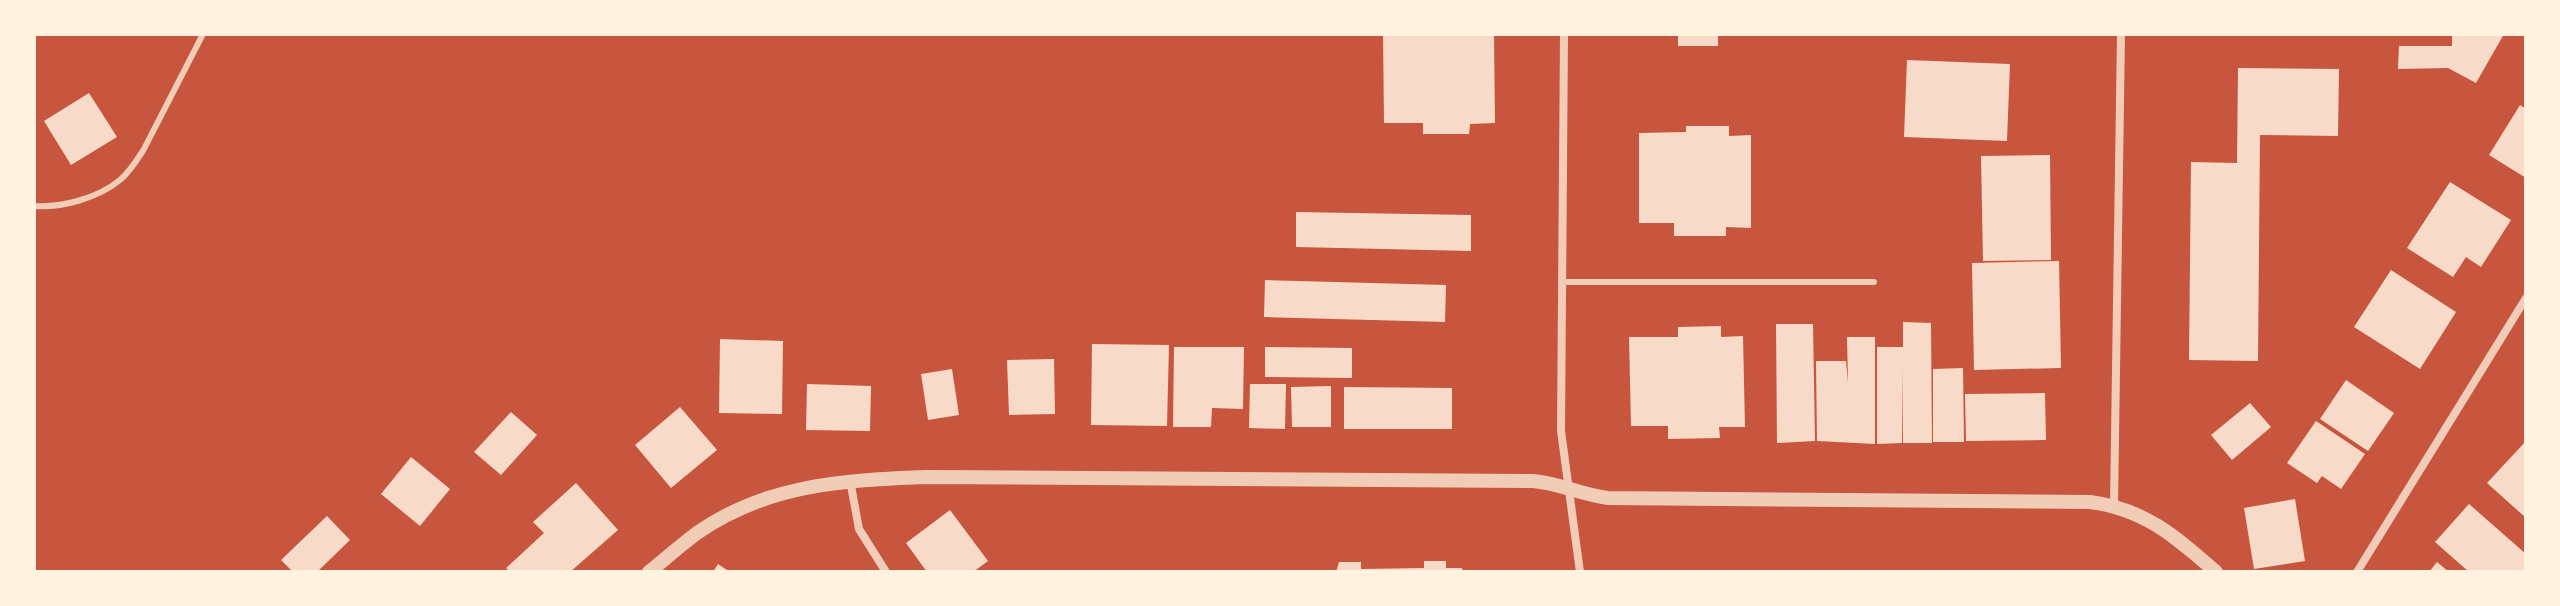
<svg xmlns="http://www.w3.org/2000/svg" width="2560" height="606" viewBox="0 0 2560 606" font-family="'Open Sans',sans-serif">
  <rect width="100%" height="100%" fill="#c8553d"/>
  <g fill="#f7dbc8">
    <polygon points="1383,34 1494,36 1495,123 1470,124 1469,134 1423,134 1423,123 1384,123"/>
    <rect x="1678" y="34" width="40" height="12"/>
    <polygon points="2452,34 2504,34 2476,83 2448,68 2398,69 2399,46 2452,46"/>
    <polygon points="1907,60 2010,64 2007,141 1904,137"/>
    <polygon points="2238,68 2339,69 2338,136 2260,135 2258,361 2189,360 2191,162 2237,163"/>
    <polygon points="89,93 117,137 71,165 44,121"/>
    <polygon points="2520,105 2526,109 2526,178 2489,155"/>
    <polygon points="1686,126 1729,126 1729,136 1751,135 1751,228 1726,227 1726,236 1674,236 1674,223 1639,223 1639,133 1686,132"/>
    <polygon points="2050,155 2051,260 1983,261 1981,156"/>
    <polygon points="2450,182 2511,220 2481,267 2466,257 2453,277 2407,248"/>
    <polygon points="1296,212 1471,215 1471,251 1296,247"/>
    <polygon points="2059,261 2061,368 1974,370 1972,263"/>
    <polygon points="2391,270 2456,312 2420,369 2354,327"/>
    <polygon points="1265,280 1446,285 1445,322 1264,317"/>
    <polygon points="1903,322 1931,323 1932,443 1903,443 1902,369 1902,443 1877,444 1877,347 1903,347"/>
    <polygon points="1776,324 1813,324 1815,441 1777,443"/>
    <polygon points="1721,326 1721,337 1743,336 1745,427 1719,427 1720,438 1668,439 1668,426 1631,426 1629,337 1678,337 1678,327"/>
    <polygon points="1847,337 1875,337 1875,444 1817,441 1816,361 1846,361 1848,383"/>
    <polygon points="720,339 783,341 782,414 719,413"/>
    <polygon points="1092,344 1169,345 1167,426 1091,425"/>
    <polygon points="1174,347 1244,347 1243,409 1212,408 1211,427 1173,427"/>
    <polygon points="1265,347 1352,348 1352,378 1265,377"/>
    <polygon points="1054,359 1055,414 1009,415 1007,360"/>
    <polygon points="1963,368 1964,442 1933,442 1933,369"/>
    <polygon points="952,369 959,415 928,420 921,374"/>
    <polygon points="2346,380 2394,413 2368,451 2320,419"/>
    <polygon points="807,384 871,386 870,431 806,430"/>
    <polygon points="1250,384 1286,384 1285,429 1249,428"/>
    <polygon points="1331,386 1331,427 1292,427 1291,387"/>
    <polygon points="1344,387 1452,388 1452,429 1344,429"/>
    <polygon points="2045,393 2046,440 1966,441 1965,394"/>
    <polygon points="2250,403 2271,427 2232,460 2211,435"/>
    <polygon points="680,407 717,450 671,488 635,445"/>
    <polygon points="511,412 537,435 501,475 474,452"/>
    <polygon points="2316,421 2365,454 2341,489 2322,476 2317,483 2287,463"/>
    <polygon points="2526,441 2526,518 2487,483"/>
    <polygon points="411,457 450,489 420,526 381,494"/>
    <polygon points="576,483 618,530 570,572 510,572 506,568 544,533 533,522"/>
    <polygon points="2295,499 2305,561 2254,569 2244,508"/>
    <polygon points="2469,504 2526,554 2526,572 2469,572 2435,542"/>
    <polygon points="950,510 988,561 973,572 927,572 906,543"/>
    <polygon points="327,516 350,540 317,572 293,572 281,560"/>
    <polygon points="1424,561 1446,561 1446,568 1462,568 1463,572 1336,572 1339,562 1361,562 1361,569 1424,568"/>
    <polygon points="2437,562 2449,572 2429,572"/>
    <polygon points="718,564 730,572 713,572"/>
  </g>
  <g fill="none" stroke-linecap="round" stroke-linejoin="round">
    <g stroke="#f1ccb7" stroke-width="6">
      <path d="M34,206C62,208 98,198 120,180C130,172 137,160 144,149L203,34"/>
      <polyline points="1562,282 1874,282"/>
    </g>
    <g stroke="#f1ccb7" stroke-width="8">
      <polyline points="1564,34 1561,431 1580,572"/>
      <polyline points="850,480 859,529 886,572"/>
      <polyline points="2114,505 2121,34"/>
      <polyline points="2357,572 2526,298"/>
    </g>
    <path stroke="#f1ccb7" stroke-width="14" d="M649,572C665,559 681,545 697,533C767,484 845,480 927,477L1533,481C1559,483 1582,495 1608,498L2090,502C2145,509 2176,537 2216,572"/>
  </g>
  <rect width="2560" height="606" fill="none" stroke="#fff3e0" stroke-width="72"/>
</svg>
